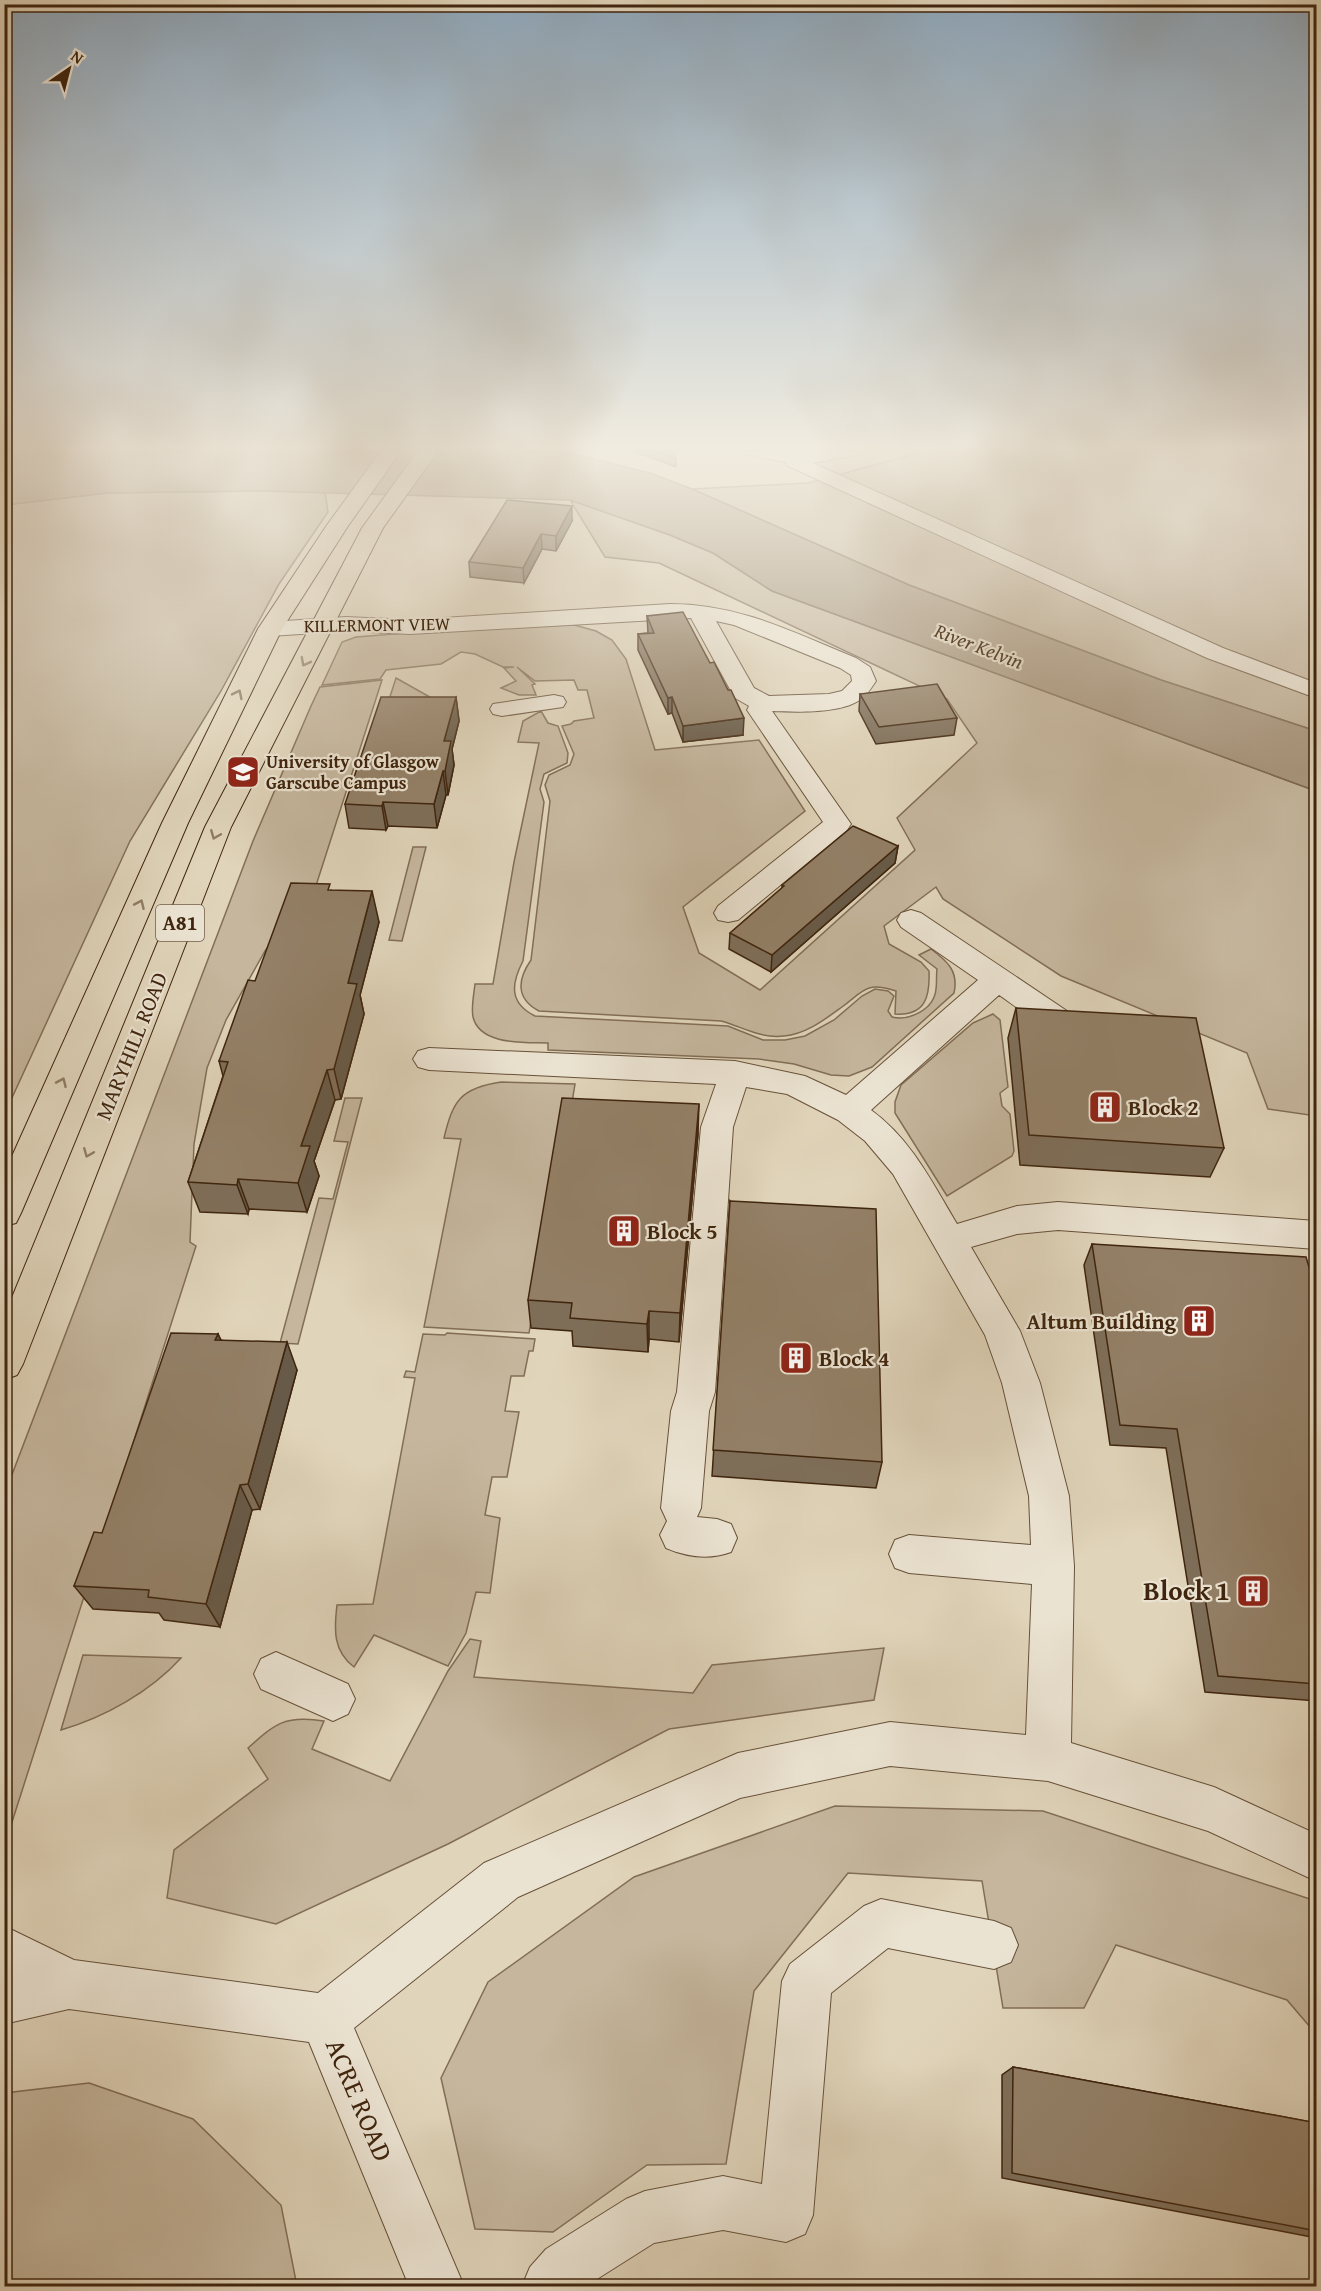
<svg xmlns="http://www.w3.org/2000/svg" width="1321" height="2291" viewBox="0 0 1321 2291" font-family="'Gentium Book Plus',serif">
  <rect width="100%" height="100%" fill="#e0d4ba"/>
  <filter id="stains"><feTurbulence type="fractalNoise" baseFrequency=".00333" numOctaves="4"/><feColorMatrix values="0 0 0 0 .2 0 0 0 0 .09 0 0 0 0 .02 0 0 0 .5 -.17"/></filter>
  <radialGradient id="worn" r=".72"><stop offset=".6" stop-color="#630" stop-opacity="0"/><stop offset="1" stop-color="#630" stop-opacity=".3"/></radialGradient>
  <g fill="#c5b69d" stroke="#826e56" stroke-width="1.5">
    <polygon points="926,451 1316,451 1316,731 1161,680 909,585 692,489 808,483"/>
    <polygon points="263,491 325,492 328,512 279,584 221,691 130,841 5,1113 5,505 107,493"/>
    <path d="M570,500L670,535L713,553L772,591L1316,791V1116L1268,1109L1247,1053L1061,976L943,899L936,887L884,926L889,944L921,962L929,971C930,996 926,1016 895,1014L896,991C865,981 864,991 842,1007C824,1020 806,1034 784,1036C761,1039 743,1027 721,1021L539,1011C516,999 517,980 531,960L550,801L545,785L549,775L570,765L574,754L562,726L571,724L574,721L594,718L587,690H578L574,680L535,681L517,667L535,684L532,685L536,695H519L501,688L516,681L504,668L514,667H503L475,654L461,652L441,664L386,670L380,679L322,685L342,642L356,637L560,621L596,631L612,640L626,659L655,750L759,740L805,811L683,907L699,953L760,990L915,850L897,818L977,743L947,699L659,563L605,557Z"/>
    <polygon points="396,678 437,701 387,706"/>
    <polygon points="382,680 312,898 303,899 265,951 226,1020 207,1068 194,1144 190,1242 196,1246 5,1844 5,1493 253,841 311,706 320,687"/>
    <path d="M541,711L548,723L558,726L568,753L567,763L544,774L540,789L544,802L523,961C511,984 509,1003 535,1016L728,1026L763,1040H785L805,1036L834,1020L862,996L875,989L888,991L894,996L888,1011L892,1017C909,1021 934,1010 936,989C937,982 936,976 937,969L919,955L931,949C947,961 959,971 954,993L872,1067L849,1076L831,1075L794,1064L759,1059L548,1050V1043C526,1042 480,1046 473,1017C471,1007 474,994 475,984H493L514,862L539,743L518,742L523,721Z"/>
    <polygon points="413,847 426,847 402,941 389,940"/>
    <polygon points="993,1014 1000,1020 1008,1087 1000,1093 1002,1106 1010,1114 1014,1151 1012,1156 947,1196 895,1113 895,1102 901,1085 973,1023"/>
    <path d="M501,1082L575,1084L568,1127L563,1128L529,1333L424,1327L461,1139L444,1138C453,1100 461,1088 501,1082Z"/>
    <polygon points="345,1098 362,1098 298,1344 280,1343 319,1198 333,1199 348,1142 334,1141"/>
    <path d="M447,1333L535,1339L533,1351H529L524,1376H511L505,1411L519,1412L507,1477H492L485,1515L500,1518L490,1593L476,1592L466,1633L448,1666L374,1635L354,1667C333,1651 334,1630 337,1605L373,1604L415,1378L404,1377L406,1371L415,1372L423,1334L445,1335Z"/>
    <path d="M470,1639L481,1641L474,1677L693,1693L712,1665L884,1648L874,1700L669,1729L448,1844L276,1924L167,1898L174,1850L268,1779L248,1748C276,1723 285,1715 324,1721L312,1749L390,1781L448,1671Z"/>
    <path d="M83,1655L181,1658C150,1692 105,1717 61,1730Z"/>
    <polygon points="835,1806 1043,1811 1316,1901 1316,2034 1287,2000 1116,1945 1084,2008 1003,2008 982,1881 848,1873 754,1991 726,2164 647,2165 553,2232 475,2229 441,2078 488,1982 634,1877"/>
    <polygon points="89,2083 193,2119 281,2205 297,2286 5,2286 5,2093"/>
  </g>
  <polygon fill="#a99880" stroke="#7f6a52" stroke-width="1.5" points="28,451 562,451 650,473 692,489 909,585 1161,680 1316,731 1316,791 772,591 713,553 670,535 570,500 263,491 107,493 5,505 4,457"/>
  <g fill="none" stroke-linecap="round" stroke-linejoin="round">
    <defs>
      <g id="minor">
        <polygon points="746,451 859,451 856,455 813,463 1223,648 1316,683 1316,698 1207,658 788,466 785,462 749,455"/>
        <path d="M670,604C739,604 793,632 856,658L870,667L876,681C872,687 867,695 861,699C842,714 795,712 772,711L851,824L847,830L738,920L728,922L718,920L714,913L718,906L823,822L747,710L749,706L735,698L732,693L691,618L410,634L346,631L270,636L262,634L258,629L262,624L270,622L346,617L410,620ZM716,621L734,625L840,668L851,675L852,681L842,691L829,694L769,696L754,688Z"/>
        <polygon points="554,695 563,697 566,702 563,707 502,716 493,714 490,709 493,704"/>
        <path d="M911,910L921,913L1070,1013L1095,1019L1099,1027L1095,1035C1060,1045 1026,1013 999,995L871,1110C911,1139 932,1182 957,1224L1017,1206L1058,1202L1316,1221V1249L1058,1230L1017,1234L971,1247L1020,1331L1040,1383L1069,1496L1074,1566L1071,1743L1214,1787L1316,1834V1881L1208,1831L1048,1781L890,1766L740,1798L518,1897L354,2028L464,2286H409L309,2042L69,2009L4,2024V1926L74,1960L318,1993L484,1863L738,1753L890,1722L1026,1735L1032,1584L909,1573L895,1568L889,1554L895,1540L909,1535L1031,1545L1029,1496L1002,1383L985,1335L893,1174L865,1141L838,1120L787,1094L746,1087L733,1127L715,1392L709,1411L701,1508L697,1517L717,1519L731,1524L737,1538L731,1552C710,1560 687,1557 666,1548L660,1535L667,1521L661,1508L671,1411L677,1392L701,1127L716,1084L429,1070L418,1067L413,1059L418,1051L429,1048L735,1061L805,1076L846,1095L978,980L901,927L897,920L901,913Z"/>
        <polygon points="276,1652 348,1684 355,1699 348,1714 333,1721 261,1689 254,1674 261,1659"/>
        <polygon points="881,1899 994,1921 1011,1928 1018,1945 1011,1962 994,1969 888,1948 831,1993 813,2215 805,2234 786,2242 723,2230 654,2243 586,2286 522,2286 530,2267 546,2249 626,2199 645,2191 723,2176 762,2184 782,1981 790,1964 864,1906"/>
      </g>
      <g id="major">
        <polygon points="381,451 401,451 348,526 282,629 188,823 21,1213 16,1223 4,1226 4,1174 162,823 258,629 327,525"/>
        <polygon points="418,451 438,451 383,528 231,827 23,1364 17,1375 4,1380 4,1317 205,827 362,528"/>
      </g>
    </defs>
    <use href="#minor" stroke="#675139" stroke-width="2"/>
    <use href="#major" stroke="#3f250e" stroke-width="2"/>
    <use href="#minor" fill="#ebe3d2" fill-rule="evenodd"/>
    <use href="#major" fill="#e0d4ba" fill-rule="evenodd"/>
  </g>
  <g fill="#7e6e59" stroke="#3f250e" stroke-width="1.5">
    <polygon points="633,451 673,451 676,459 676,467"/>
    <polygon points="572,521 556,551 542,549 524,583 470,577 469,562"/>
    <polygon points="647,616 710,663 728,690 743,735 683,742 672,713 668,714 638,650 638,634 648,633"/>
    <polygon points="860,694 957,718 954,735 876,744 859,711"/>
    <polygon points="456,697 459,721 452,749 454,765 448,795 446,795 437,828 388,826 386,830 349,828 345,804"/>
    <polygon points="898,846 895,863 771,972 729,949 730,933 782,888 782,885"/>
    <polygon points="331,890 379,922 360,995 364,1014 341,1099 335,1100 314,1161 319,1176 307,1212 249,1209 248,1214 200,1212 188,1182 223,1076 219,1061"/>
    <polygon points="1016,1008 1224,1148 1210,1177 1020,1165 1008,1038"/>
    <polygon points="698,1134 679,1342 649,1339 648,1352 573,1346 572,1331 531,1328 528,1300"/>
    <polygon points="730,1201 882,1462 876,1488 712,1476"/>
    <polygon points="1092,1244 1317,1294 1317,1701 1205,1692 1166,1448 1110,1445 1084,1265"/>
    <polygon points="218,1334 221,1340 297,1370 260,1509 252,1510 220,1627 164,1620 159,1613 93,1609 74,1586 102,1533"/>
    <polygon points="1013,2067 1317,2123 1317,2238 1002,2178 1002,2075"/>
  </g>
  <g fill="#675a48" stroke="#3f250e" stroke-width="1.5">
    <polygon points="572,506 572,521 556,551 556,536"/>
    <polygon points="541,534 542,549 524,583 523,568"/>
    <polygon points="456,697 459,721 452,749 454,765 448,795 445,771 444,741"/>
    <polygon points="672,697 672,713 668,714 668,698"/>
    <polygon points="744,718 743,735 683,742 683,726"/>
    <polygon points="443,771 446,795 437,828 434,804"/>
    <polygon points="383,802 388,826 386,830 382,806"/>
    <polygon points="898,846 895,863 771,972 772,955"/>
    <polygon points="372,891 379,922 360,995 364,1014 341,1099 334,1069 348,983"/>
    <polygon points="327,1070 335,1100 314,1161 319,1176 307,1212 298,1183 301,1146"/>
    <polygon points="699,1104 698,1134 679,1342 680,1313"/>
    <polygon points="238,1179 249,1209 248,1214 237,1185"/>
    <polygon points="649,1311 649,1339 648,1352 647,1324"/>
    <polygon points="218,1334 230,1361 215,1340"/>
    <polygon points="287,1342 297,1370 260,1509 248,1484"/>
    <polygon points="240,1485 252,1510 220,1627 206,1604"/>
  </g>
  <g fill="#938067" stroke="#3f250e" stroke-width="1.5">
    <polygon points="654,451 673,451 676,459"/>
    <polygon points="507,500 572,506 556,536 541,534 523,568 469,562"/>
    <polygon points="683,612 710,663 714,662 728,690 731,690 744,718 683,726 672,697 668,698 638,634 654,633 647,616"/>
    <polygon points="937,684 957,718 879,727 860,694"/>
    <polygon points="381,697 456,697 444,741 451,741 445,771 443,771 434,804 383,802 382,806 345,804"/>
    <polygon points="853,826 898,846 772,955 730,933 784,886 782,885"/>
    <polygon points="291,883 330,884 328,890 372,891 348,983 357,984 334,1069 327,1070 301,1146 310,1146 298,1183 238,1179 237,1185 188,1182 228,1062 219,1061 248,980 255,981"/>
    <polygon points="1016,1008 1196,1018 1224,1148 1029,1135"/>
    <polygon points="562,1098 699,1104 680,1313 649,1311 647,1324 570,1318 572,1303 528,1300"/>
    <polygon points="730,1201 876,1209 882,1462 713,1450"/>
    <polygon points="1092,1244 1306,1257 1317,1294 1317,1684 1218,1676 1177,1429 1120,1425"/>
    <polygon points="171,1333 218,1334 215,1340 287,1342 248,1484 240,1485 206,1604 148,1597 149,1590 74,1586 94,1532 102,1533"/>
    <polygon points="1013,2067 1317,2123 1317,2231 1012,2173"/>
  </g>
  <defs><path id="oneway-chevron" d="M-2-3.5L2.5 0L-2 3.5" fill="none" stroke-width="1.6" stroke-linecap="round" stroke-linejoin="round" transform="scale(1.5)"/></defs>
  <g stroke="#907c64">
    <use href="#oneway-chevron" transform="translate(305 662) rotate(118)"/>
    <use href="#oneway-chevron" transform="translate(238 694) rotate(-64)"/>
    <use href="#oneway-chevron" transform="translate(215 835) rotate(112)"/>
    <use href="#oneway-chevron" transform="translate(140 904) rotate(-66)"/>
    <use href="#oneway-chevron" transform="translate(62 1082) rotate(-66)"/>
    <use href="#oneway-chevron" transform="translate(88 1153) rotate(112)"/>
  </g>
  <linearGradient id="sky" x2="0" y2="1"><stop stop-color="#8fa9be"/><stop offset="0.58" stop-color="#f1ece0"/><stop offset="1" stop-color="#f1ece0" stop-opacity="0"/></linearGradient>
  <rect width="1321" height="772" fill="url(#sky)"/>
  <defs>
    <symbol id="university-square" viewBox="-11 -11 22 22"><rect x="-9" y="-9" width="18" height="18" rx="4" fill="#8f2418" stroke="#ebe3d2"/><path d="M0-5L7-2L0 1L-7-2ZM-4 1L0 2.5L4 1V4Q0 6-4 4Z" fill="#fff"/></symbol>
    <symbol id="building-square" viewBox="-11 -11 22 22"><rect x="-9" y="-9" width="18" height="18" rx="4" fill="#8f2418" stroke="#ebe3d2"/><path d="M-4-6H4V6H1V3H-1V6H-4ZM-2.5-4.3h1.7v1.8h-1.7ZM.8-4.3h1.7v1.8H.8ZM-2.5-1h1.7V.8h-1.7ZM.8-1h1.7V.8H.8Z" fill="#fff"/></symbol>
  </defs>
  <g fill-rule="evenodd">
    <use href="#university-square" x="224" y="753" width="38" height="38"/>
    <use href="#building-square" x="1086" y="1088" width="38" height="38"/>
    <use href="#building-square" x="605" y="1212" width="38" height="38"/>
    <use href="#building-square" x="1180" y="1302" width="38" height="38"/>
    <use href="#building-square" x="777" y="1339" width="38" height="38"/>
    <use href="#building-square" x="1234" y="1572" width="38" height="38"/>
  </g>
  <g text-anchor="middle" stroke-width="4.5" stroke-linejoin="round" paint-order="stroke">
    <g font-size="18" fill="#3f250e" stroke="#ebe3d2">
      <text transform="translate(377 625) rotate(-1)" y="6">KILLERMONT VIEW</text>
    </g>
    <g font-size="18" font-weight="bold" fill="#3f250e" stroke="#ebe3d2" text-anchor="start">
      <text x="266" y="768">University of Glasgow<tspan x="266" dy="21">Garscube Campus</tspan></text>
    </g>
    <g font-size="20" font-style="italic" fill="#5f4830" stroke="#ebe3d2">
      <text transform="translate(979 646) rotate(21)" y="7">River Kelvin</text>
    </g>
    <rect fill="#ebe3d2" stroke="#735e49" stroke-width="1.5" x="156" y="905" width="48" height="36" rx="4.5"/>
    <g font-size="21" font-weight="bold" fill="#3f250e">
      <text x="180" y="930">A81</text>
    </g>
    <g font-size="22" fill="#3f250e" stroke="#ebe3d2">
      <text transform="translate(131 1046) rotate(-68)" y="8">MARYHILL ROAD</text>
    </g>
    <g font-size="22" font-weight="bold" fill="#3f250e" stroke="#ebe3d2" text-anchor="start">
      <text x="1128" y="1115">Block 2</text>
      <text x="647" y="1239">Block 5</text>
      <text x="1176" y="1329" text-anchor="end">Altum Building</text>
      <text x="819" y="1366">Block 4</text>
    </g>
    <g font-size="27" font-weight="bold" fill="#3f250e" stroke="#ebe3d2" text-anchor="end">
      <text x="1230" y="1600">Block 1</text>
    </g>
    <g font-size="27" fill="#3f250e" stroke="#ebe3d2">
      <text transform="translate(359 2100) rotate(67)" y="9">ACRE ROAD</text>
    </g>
  </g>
  <rect width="1321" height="2291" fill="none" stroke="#e0d4ba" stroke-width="24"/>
  <rect x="6" y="6" width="1309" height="2279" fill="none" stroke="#3f250e" stroke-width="3"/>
  <rect x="12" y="12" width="1297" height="2267" fill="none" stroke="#3f250e" stroke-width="1.5"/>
  <g transform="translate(69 69) rotate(35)" stroke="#ebe3d2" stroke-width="4.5" paint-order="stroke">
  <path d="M0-4.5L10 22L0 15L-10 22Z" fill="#3f250e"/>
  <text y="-9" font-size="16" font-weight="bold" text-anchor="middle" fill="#3f250e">N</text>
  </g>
  <rect width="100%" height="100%" filter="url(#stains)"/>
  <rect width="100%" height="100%" fill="url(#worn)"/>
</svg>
